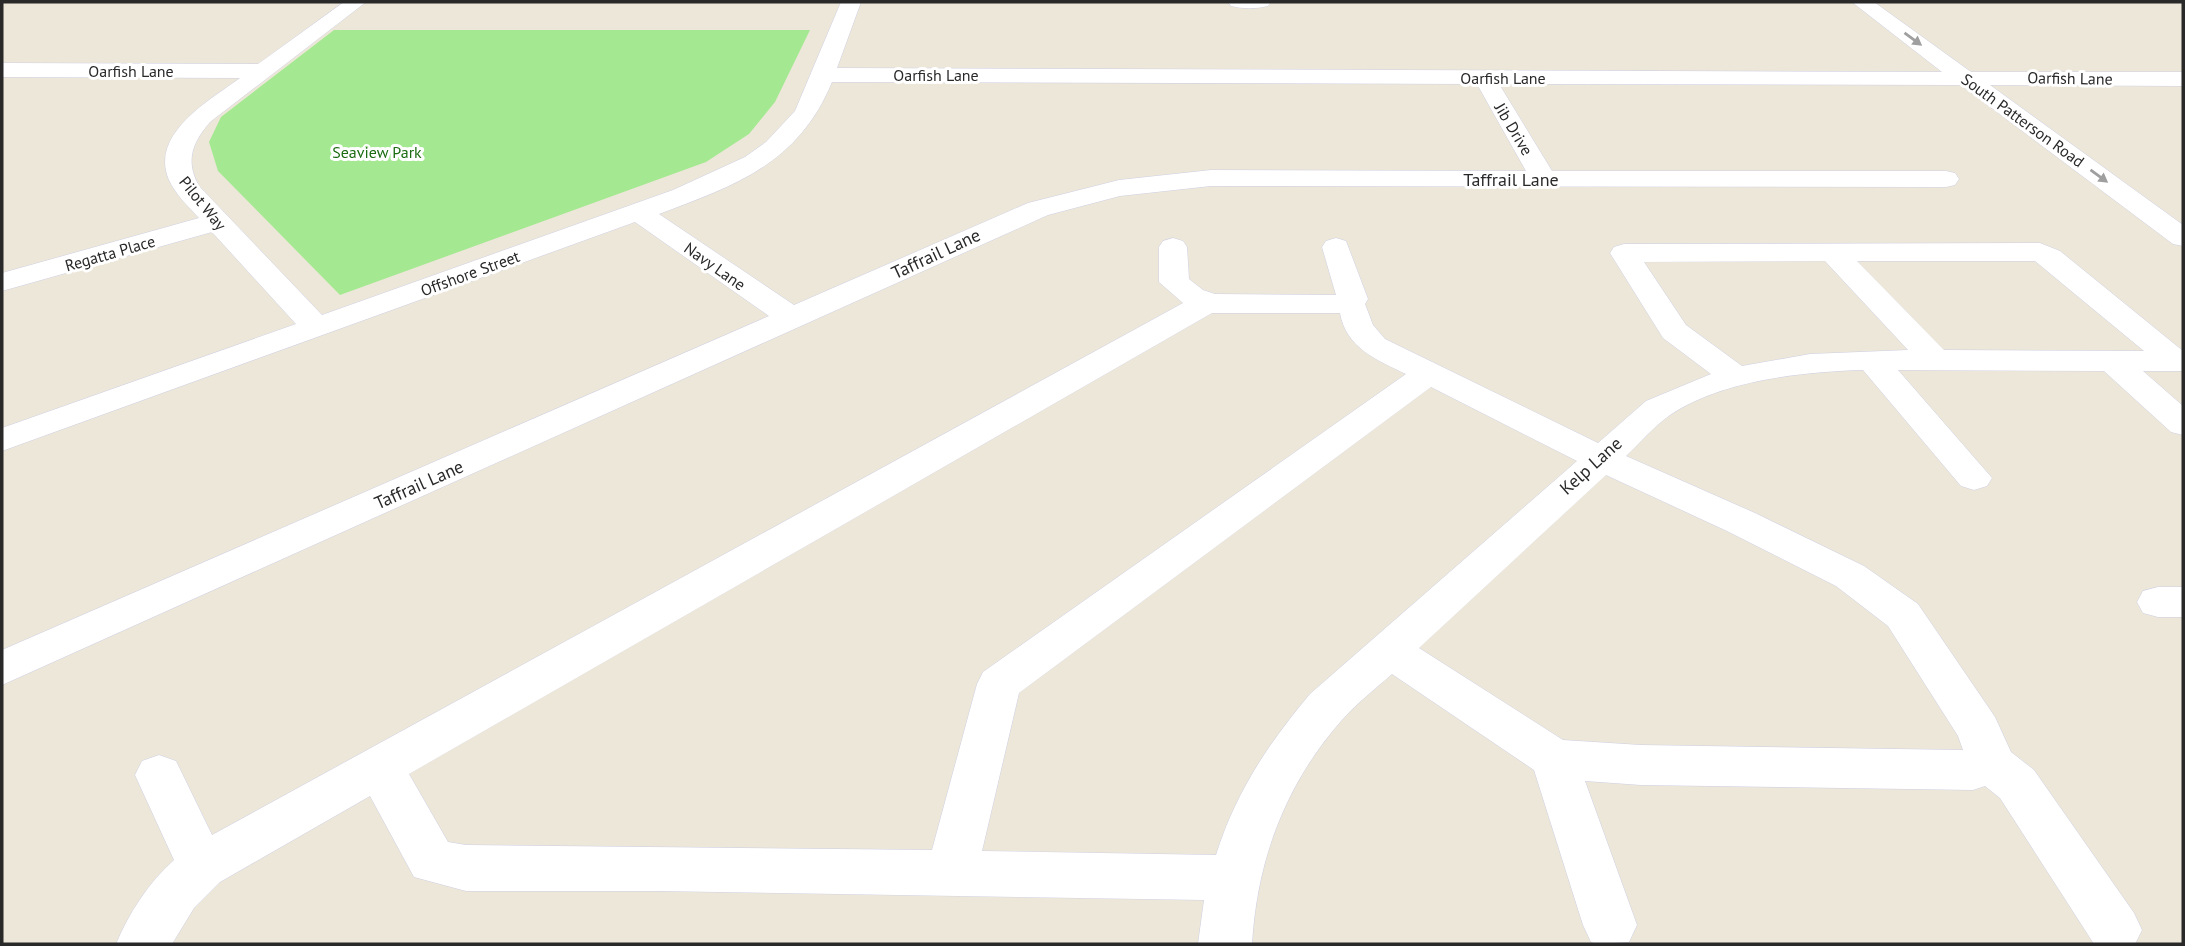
<svg xmlns="http://www.w3.org/2000/svg" width="2185" height="946" viewBox="0 0 2185 946" font-family="'PT Sans',sans-serif">
  <rect width="100%" height="100%" fill="#ede7d9"/>
  <polygon fill="#a4e991" points="334,30 810,30 775,102 749,134 706,162 340,295 218,171 209,142 221,117"/>
  <g fill="none" stroke-linecap="round" stroke-linejoin="round">
    <defs>
      <g id="minor">
        <path d="M344,2H366L210,122C192,143 185,161 199,186L322,315L673,190L745,157L766,142L795,111L841,2H861L837,68L1942,72L1852,2H1874L1971,72H2183V86L1990,85L2183,225V246L2173,244L1961,85L1499,84L1552,171H1946L1955,173L1959,179L1955,185L1946,187L1211,186L1120,196L1048,215L2,685V650L769,316L635,222L2,451V428L296,324L212,232L2,291V273L199,218C188,206 176,195 169,180C149,134 210,100 240,78L2,77V63L258,64ZM832,82L1477,84L1526,171L1211,170L1119,180L1028,203L794,305L659,214C736,185 798,164 832,82Z"/>
        <path d="M1228,2H1271L1268,6C1256,9 1243,9 1231,6Z"/>
        <path d="M1173,238L1183,241L1187,247L1189,279L1203,290L1215,294L1336,295L1322,247L1326,241L1336,238L1346,241L1368,299L1365,304L1373,325L1385,339L1598,443L1646,401L1711,374L1663,338L1610,253L1614,247L1624,244L2040,243L2060,251L2183,351V371H2143L2183,406V435L2171,432L2104,371L1898,370L1992,478L1987,486L1974,490L1961,486L1863,370C1802,372 1722,380 1670,415C1654,426 1640,443 1626,456L1755,513L1864,566L1918,604L1995,717L2011,752L2034,770L2134,913L2142,930L2135,944H2094L2000,798L1985,786L1973,790L1641,785L1585,781L1637,925L1629,942L1596,944L1591,942L1583,925L1534,770L1392,674C1375,689 1356,704 1341,721C1285,785 1257,860 1252,944H1198L1204,900L658,891H466L414,877L370,796L220,882L194,908L172,944H116C129,913 149,882 174,860L135,775L142,761L159,755L176,761L212,835L1183,303L1159,282V247L1163,241ZM1825,261L1908,350L1810,354L1742,366L1686,325L1644,262ZM1857,261H2035L2144,351L1944,350ZM1212,313H1340C1346,348 1377,360 1406,374L983,672L977,684L932,850L466,845L448,842L409,774ZM1431,387L1577,461L1310,694C1268,744 1236,792 1216,855L982,851L1019,693ZM1606,475L1727,531L1836,586L1888,626L1958,736L1963,750L1641,745L1563,740L1419,648Z"/>
        <polygon points="2158,587 2183,587 2183,617 2158,617 2143,613 2137,602 2143,591"/>
      </g>
    </defs>
    <use href="#minor" stroke="#cfd0e4" stroke-width="1"/>
    <use href="#minor" fill="#fff" fill-rule="evenodd"/>
  </g>
  <defs><path id="oneway-solid" d="M-6-.8H1V-3.2L6.5 0L1 3.2V.8H-6Z" transform="scale(1.75)"/></defs>
  <g fill="#9f9f9f">
    <use href="#oneway-solid" transform="translate(1913 39) rotate(36)"/>
    <use href="#oneway-solid" transform="translate(2099 176) rotate(36)"/>
  </g>
  <g text-anchor="middle" stroke-width="6" stroke-linejoin="round" paint-order="stroke">
    <g font-size="16" fill="#292929" stroke="#fff">
      <text x="131" y="77">Oarfish Lane</text>
      <text x="936" y="81">Oarfish Lane</text>
      <text x="1503" y="84">Oarfish Lane</text>
      <text transform="translate(2070 78) rotate(1)" y="6">Oarfish Lane</text>
      <text transform="translate(2023 120) rotate(36)" y="6">South Patterson Road</text>
      <text transform="translate(1514 129) rotate(59)" y="6">Jib Drive</text>
      <text transform="translate(203 203) rotate(51)" y="6">Pilot Way</text>
      <text transform="translate(110 253) rotate(-16)" y="6">Regatta Place</text>
      <text transform="translate(715 266) rotate(35)" y="6">Navy Lane</text>
      <text transform="translate(470 273) rotate(-20)" y="6">Offshore Street</text>
    </g>
    <g font-size="16" fill="#1c6c13" stroke="#fff">
      <text x="377" y="158">Seaview Park</text>
    </g>
    <g font-size="18" fill="#292929" stroke="#fff">
      <text x="1511" y="186">Taffrail Lane</text>
      <text transform="translate(936 254) rotate(-25)" y="6">Taffrail Lane</text>
      <text transform="translate(1591 466) rotate(-42)" y="6">Kelp Lane</text>
      <text transform="translate(419 485) rotate(-24)" y="6">Taffrail Lane</text>
    </g>
  </g>
  <rect width="2185" height="946" fill="none" stroke="#292929" stroke-width="7"/>
</svg>
